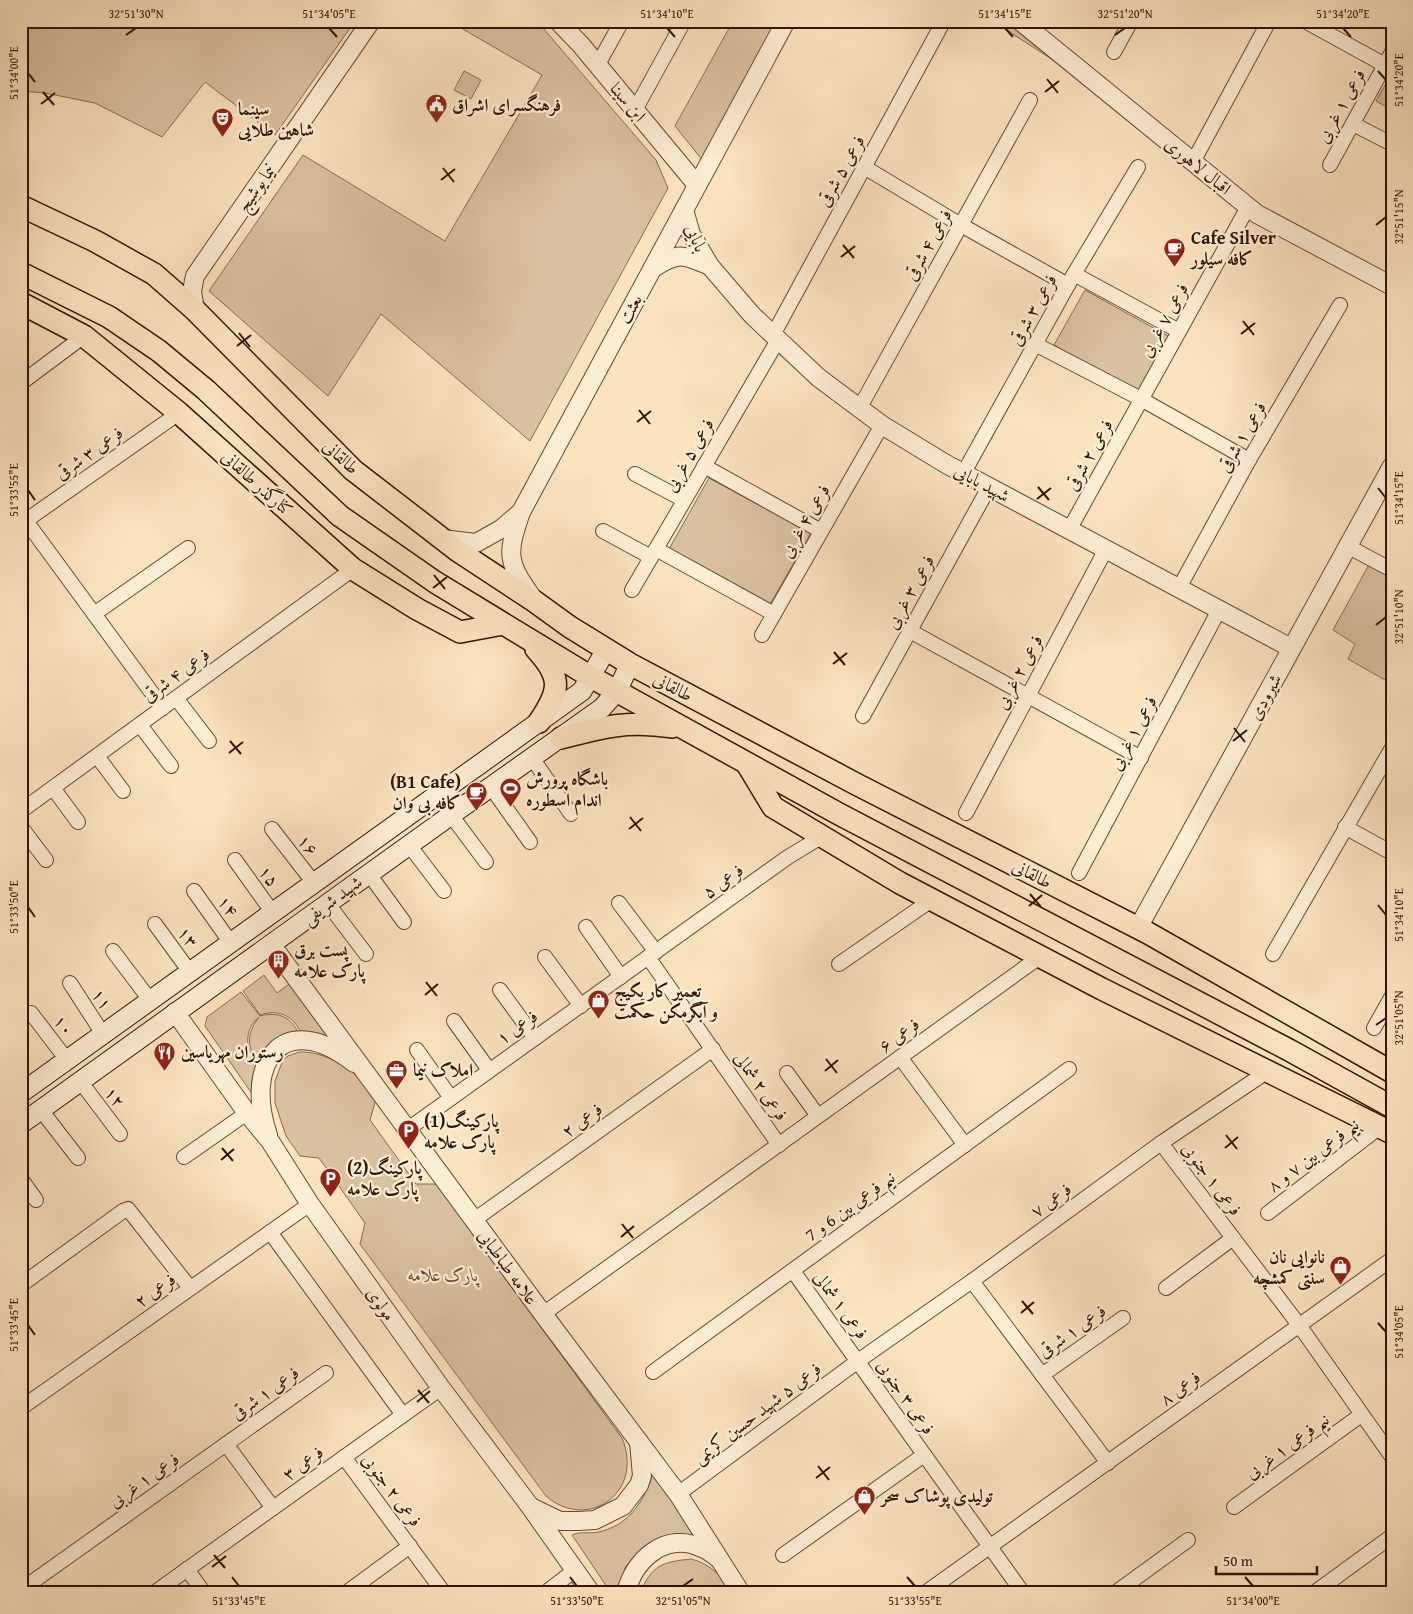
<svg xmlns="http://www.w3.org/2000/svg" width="1413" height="1614" viewBox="0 0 1413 1614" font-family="'Gentium Book Plus',Amiri,serif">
  <rect width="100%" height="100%" fill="#fbe3bf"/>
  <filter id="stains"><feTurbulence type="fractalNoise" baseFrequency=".004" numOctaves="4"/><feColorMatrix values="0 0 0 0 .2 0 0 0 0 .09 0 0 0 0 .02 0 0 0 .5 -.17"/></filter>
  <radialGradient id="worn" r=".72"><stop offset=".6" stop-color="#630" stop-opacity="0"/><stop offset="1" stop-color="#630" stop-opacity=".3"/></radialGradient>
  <g fill="#d9c0a0" stroke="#856a53">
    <polygon points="21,21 355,21 275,135 205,82 162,137 95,103 45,93 21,91"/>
    <polygon points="449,21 537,21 656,160 668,188 530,441 381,314 328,396 209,291 303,155 445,241 542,75"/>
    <polygon points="733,21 779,21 703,161 675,126"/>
    <polygon points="993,21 1014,21 1053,60 994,22"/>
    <polygon points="464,71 481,80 471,99 454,90"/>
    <polygon points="1392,73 1392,110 1376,101"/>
    <polygon points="1085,290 1170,337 1138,393 1054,345"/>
    <polygon points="709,478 811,533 769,606 669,549"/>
    <polygon points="1371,561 1392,572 1392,684 1348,659 1355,644 1333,630"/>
    <path d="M264,975L277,993L292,982L331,1038L316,1033H301C293,1015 278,1009 260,1015L243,991Z"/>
    <path d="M241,992L260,1016C278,1011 292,1017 299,1035L261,1062C244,1049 248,1031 259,1017C244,1029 244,1051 259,1063L255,1098L205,1026L207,1017Z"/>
    <path d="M299,1052C319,1051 344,1063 358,1077C365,1083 370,1092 376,1099L370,1120L416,1184H436L622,1438C645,1493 587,1532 546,1496L360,1244L365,1223L319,1158L300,1156L286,1136L275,1103V1081L283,1060L288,1056Z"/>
    <path d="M655,1474L696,1533L693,1535L679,1534L645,1547L626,1566L617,1589L611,1593L572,1535C579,1531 590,1534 598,1532C628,1526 643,1503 652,1476Z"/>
    <path d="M691,1559C711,1564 722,1577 734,1593H640C652,1565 662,1562 691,1559Z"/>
  </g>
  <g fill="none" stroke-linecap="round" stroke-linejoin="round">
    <defs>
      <g id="minor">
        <polyline points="1305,21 1385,65"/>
        <polyline points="1114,52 1131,21"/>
        <polyline points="597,66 622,21"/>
        <polyline points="635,110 684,21"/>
        <polyline points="1353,124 1392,144"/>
        <polyline points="1193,162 1269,21"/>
        <polyline points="1330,165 1392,52"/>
        <polyline points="864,167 961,225 1068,285"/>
        <polyline points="1074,274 1179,331"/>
        <polyline points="773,335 941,26"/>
        <polyline points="1035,344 1141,399 1249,460"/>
        <polyline points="21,383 84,336"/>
        <polyline points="859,409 1030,100"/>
        <polyline points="704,466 821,531"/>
        <polyline points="635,474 684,500"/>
        <polyline points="963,474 1074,274 1138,167"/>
        <polyline points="26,521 163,708"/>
        <polyline points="21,524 179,413"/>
        <polyline points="1069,530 1248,207"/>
        <polyline points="603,531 651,557"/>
        <polyline points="1347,546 1392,570"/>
        <polyline points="656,549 774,614"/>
        <polyline points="1179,588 1249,460 1340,305"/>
        <polyline points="632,590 778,340"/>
        <polyline points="94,614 188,548"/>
        <polyline points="910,631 1141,758"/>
        <polyline points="762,635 882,425"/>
        <polyline points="176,698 209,741"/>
        <polyline points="863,716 989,487"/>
        <polyline points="140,725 171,766"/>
        <polyline points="97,756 123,791"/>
        <polyline points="532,758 571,814"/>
        <polyline points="491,787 530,842"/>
        <polyline points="53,788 78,822"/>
        <polyline points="21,811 353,569"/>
        <polyline points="966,813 1106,549"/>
        <polyline points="451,815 486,862"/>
        <polyline points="21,827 46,860"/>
        <polyline points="1345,827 1392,853"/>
        <polyline points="272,829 314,883"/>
        <polyline points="409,845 444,891"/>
        <polyline points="235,860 273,913"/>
        <polyline points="1079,873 1219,610"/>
        <polyline points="369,874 404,922"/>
        <polyline points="194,891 231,943"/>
        <polyline points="619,903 656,952"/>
        <polyline points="328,904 366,954"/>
        <polyline points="155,924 190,972"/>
        <polyline points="586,927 621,977"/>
        <polyline points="113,951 150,1000"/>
        <polyline points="1273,954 1392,748"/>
        <polyline points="545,957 581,1006"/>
        <polyline points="648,957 779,1145"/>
        <polyline points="839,964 933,899"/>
        <polyline points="70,983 103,1034"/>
        <polyline points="500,990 535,1038"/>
        <polyline points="31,1013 67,1060"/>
        <polyline points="454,1021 489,1070"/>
        <polyline points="1374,1028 1392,996"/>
        <polyline points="417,1050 451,1098"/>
        <polyline points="900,1057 965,1145"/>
        <polyline points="787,1073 818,1116"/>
        <polyline points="80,1081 120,1134"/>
        <polyline points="41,1110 78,1158"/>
        <polyline points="408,1129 788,857 821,837"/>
        <polyline points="1161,1143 1299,1325 1392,1457"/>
        <polyline points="184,1157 247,1113"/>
        <polyline points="21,1179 36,1200"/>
        <polyline points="1268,1213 1380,1127"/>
        <polyline points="474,1220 713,1049"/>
        <polyline points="270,1232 403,1415"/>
        <polyline points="793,1271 1023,1593"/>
        <polyline points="972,1281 1108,1463"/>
        <polyline points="21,1285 123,1211 128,1209 190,1288"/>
        <polyline points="1166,1288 1233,1238"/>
        <polyline points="543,1314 1041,956"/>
        <polyline points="653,1372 1069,1069"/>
        <polyline points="1042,1375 1123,1318"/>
        <polyline points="21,1408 310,1204"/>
        <polyline points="226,1444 273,1508"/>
        <polyline points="344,1457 444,1593"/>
        <polyline points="678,1494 858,1361 972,1281 1161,1143 1268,1071"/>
        <polyline points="1234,1507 1361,1415"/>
        <polyline points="783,1555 924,1455"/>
        <polyline points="187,1569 204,1593"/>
        <polyline points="21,1590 326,1373"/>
        <polyline points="154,1593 441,1388"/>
        <polyline points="346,1593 410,1546"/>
        <polyline points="545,1593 575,1570"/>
        <polyline points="925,1593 1392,1259"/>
        <polyline points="1115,1593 1188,1540"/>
        <polyline points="1314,1593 1392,1536"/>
      </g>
      <g id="tertiary">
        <polyline points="558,21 581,45 697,185"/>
        <polyline points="1020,21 1257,214 1392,286"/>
        <polyline points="684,210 691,234 710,266 752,315 819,378 882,425 946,464 1291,648"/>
        <path d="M653,268C679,252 682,254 710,266"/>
        <polyline points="195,310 192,291 195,276 371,21"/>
        <polyline points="442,539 476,543 501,529 521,512"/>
        <path d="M532,597C506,561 507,553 521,512L786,21"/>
        <polyline points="1138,928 1392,466"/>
        <polyline points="271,944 543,1314 678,1494 741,1593"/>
        <polyline points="175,1012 247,1113 270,1141 310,1204 441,1388 529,1505 591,1593"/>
        <path d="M268,1135C243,1061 284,1008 354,1063"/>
        <polyline points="531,1507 560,1521 578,1521 595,1520 623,1506 639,1485 642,1476 639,1442"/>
        <path d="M626,1593C634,1559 666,1531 702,1548C708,1550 714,1555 719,1559"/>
      </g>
      <g id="secondary">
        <polyline points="21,1093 582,691 606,650"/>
        <polyline points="21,1124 451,815 602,708 617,691 630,664"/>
      </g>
      <g id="primary">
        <polyline points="21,206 95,241 154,274 195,310 353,470 458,551 534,601 570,627 630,664 856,784 1148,933 1392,1072"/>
        <polyline points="21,273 109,317 159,351 206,390 340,516 435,582 591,677 839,814 1289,1050 1392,1107"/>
        <polyline points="21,303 84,336 179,413 353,569 417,609 460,632 503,624"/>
        <path d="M536,649C563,678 560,691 539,722"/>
        <path d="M561,738C602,727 628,720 672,727"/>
        <polyline points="747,764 773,807 900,883 1102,989 1392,1133"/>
      </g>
    </defs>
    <use href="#minor" stroke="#644834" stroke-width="16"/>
    <use href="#tertiary" stroke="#644834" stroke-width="20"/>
    <use href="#secondary" stroke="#311406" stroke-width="21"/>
    <use href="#primary" stroke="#311406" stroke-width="24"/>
    <use href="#minor" stroke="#fcedd5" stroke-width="14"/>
    <use href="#tertiary" stroke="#fcedd5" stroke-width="18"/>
    <use href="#secondary" stroke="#fcedd5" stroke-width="19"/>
    <use href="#primary" stroke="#fbe3bf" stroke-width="21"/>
  </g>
  <path fill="none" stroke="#311406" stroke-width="2" d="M329,28L337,37M667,28L675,37M1005,28L1013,37M1343,28L1351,37M126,35L136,28M1115,35L1125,28M1378,71L1386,80M28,73L35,82M1047,79L1058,93M43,92L54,105M1045,92L1059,81M41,104L55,93M443,168L454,182M441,180L455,169M1376,225L1386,217M843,245L854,258M841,257L855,246M1243,321L1254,335M239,333L250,347M1241,334L1255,323M237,346L251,335M639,410L650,424M637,422L651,411M1038,487L1049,500M1378,488L1386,498M28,490L35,500M1037,499L1051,488M434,575L445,589M433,588L447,577M1376,625L1386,617M834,652L845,665M833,664L847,653M1234,728L1245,742M230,741L241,754M1233,741L1247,730M229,753L243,742M630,817L641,831M629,829L643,818M1030,894L1041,907M1378,905L1386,915M1029,906L1042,895M28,907L35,917M426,982L437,996M425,995L438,984M1376,1025L1386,1018M826,1059L837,1073M825,1071L838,1060M1226,1135L1237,1149M222,1148L233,1161M1225,1148L1238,1137M221,1160L234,1149M622,1224L633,1238M621,1237L634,1226M1022,1301L1033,1314M1021,1313L1034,1302M1378,1323L1386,1332M28,1325L35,1335M418,1390L429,1403M417,1402L430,1391M818,1466L829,1480M816,1478L830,1467M214,1555L225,1568M212,1567L226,1556M232,1577L239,1586M570,1577L577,1586M907,1577L915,1586M1245,1577L1253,1586M683,1586L693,1579"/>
  <defs>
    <symbol id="civic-pin" viewBox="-11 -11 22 30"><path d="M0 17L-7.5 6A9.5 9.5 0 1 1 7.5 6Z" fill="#8f2418" stroke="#fcedd5"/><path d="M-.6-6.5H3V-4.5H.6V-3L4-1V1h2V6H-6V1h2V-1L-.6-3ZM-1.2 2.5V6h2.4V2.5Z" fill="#fff"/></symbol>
    <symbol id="theatre-pin" viewBox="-11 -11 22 30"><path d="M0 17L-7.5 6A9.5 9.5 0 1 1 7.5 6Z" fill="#8f2418" stroke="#fcedd5"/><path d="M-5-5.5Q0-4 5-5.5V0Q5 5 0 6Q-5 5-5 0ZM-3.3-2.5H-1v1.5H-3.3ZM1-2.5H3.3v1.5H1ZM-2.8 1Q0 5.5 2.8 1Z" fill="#fff"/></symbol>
    <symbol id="cafe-pin" viewBox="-11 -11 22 30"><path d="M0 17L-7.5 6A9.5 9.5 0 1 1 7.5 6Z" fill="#8f2418" stroke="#fcedd5"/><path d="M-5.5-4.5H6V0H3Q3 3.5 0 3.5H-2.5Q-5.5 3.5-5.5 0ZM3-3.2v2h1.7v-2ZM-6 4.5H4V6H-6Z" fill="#fff"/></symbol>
    <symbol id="stadium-pin" viewBox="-11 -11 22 30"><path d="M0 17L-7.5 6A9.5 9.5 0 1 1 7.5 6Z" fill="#8f2418" stroke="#fcedd5"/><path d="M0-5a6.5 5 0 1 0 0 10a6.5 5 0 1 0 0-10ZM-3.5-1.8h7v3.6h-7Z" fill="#fff"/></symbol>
    <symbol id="building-pin" viewBox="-11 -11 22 30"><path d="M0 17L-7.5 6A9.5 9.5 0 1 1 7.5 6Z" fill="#8f2418" stroke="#fcedd5"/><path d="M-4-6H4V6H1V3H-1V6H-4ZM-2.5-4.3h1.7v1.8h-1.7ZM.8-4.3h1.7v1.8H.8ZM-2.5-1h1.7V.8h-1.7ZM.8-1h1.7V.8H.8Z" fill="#fff"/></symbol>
    <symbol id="shop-pin" viewBox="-11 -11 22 30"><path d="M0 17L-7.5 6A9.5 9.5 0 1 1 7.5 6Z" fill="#8f2418" stroke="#fcedd5"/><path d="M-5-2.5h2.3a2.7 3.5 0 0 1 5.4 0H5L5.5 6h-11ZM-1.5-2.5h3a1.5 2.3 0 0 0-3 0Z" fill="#fff"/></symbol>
    <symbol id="restaurant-pin" viewBox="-11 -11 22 30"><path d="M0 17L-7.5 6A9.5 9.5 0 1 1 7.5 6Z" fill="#8f2418" stroke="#fcedd5"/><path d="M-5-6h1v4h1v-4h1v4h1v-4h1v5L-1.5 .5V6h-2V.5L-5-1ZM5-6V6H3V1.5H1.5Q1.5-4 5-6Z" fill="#fff"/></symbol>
    <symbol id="office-pin" viewBox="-11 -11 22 30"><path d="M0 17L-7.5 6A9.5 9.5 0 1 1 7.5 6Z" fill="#8f2418" stroke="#fcedd5"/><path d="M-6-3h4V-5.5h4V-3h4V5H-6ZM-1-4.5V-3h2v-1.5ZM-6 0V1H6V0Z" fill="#fff"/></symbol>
    <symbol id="parking-pin" viewBox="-11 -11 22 30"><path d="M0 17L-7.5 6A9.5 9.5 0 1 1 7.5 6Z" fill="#8f2418" stroke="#fcedd5"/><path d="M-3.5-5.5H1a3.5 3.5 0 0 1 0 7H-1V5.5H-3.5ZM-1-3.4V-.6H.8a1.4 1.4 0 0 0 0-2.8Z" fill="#fff"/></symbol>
  </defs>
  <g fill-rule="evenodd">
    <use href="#civic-pin" x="424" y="92" width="25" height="34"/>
    <use href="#theatre-pin" x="210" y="106" width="25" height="34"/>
    <use href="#cafe-pin" x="1162" y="236" width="25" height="34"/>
    <use href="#stadium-pin" x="498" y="776" width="25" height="34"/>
    <use href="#cafe-pin" x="464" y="780" width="25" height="34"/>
    <use href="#building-pin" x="266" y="948" width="25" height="34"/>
    <use href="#shop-pin" x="586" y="988" width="25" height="34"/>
    <use href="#restaurant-pin" x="152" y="1040" width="25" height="34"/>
    <use href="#office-pin" x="384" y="1058" width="25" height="34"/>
    <use href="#parking-pin" x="396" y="1118" width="25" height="34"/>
    <use href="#parking-pin" x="318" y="1166" width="25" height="34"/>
    <use href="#shop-pin" x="1328" y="1254" width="25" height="34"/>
    <use href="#shop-pin" x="852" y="1484" width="25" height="34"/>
  </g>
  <g text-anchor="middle" stroke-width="4.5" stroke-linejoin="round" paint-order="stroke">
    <g font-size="18" fill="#311406" stroke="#fcedd5">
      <text transform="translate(628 102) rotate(50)" y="6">ابن سینا</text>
      <text transform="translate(1341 106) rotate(-61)" y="6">فرعی ۱ غربی</text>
      <text transform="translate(1198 166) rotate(39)" y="6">اقبال لاهوری</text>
      <text transform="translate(841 171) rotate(-61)" y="6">فرعی ۵ شرقی</text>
      <text transform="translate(256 188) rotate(-55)" y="6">نیما یوشیج</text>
      <text transform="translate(696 238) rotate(66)" y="6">بابایی</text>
      <text transform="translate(928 245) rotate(-61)" y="6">فرعی ۴ شرقی</text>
      <text transform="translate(630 309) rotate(-62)" y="6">بعثت</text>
      <text transform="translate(1033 310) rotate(-61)" y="6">فرعی ۳ شرقی</text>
      <text transform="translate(1164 320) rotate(-61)" y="6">فرعی ۷ غربی</text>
      <text transform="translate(1242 437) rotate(-60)" y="6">فرعی ۱ شرقی</text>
      <text transform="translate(89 453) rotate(-35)" y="6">فرعی ۳ شرقی</text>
      <text transform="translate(689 455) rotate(-60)" y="6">فرعی ۵ غربی</text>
      <text transform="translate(1089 455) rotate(-61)" y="6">فرعی ۲ شرقی</text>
      <text transform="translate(341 457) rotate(43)" y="6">طالقانی</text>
      <text transform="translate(257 483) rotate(42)" y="6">کنارگذر طالقانی</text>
      <text transform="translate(982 483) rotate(28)" y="6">شهید بابایی</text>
      <text transform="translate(805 521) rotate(-60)" y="6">فرعی ۴ غربی</text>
      <text transform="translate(910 592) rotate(-61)" y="6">فرعی ۳ غربی</text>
      <text transform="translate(1019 672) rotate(-62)" y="6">فرعی ۲ غربی</text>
      <text transform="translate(176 675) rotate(-36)" y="6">فرعی ۴ شرقی</text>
      <text transform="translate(673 687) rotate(28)" y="6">طالقانی</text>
      <text transform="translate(1265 697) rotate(-61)" y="6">شیرودی</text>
      <text transform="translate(1133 733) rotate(-62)" y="6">فرعی ۱ غربی</text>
      <text transform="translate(308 845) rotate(53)" y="6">۱۶</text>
      <text transform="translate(1032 874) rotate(27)" y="6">طالقانی</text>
      <text transform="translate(269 876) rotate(54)" y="6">۱۵</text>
      <text transform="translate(723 881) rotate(-36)" y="6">فرعی ۵</text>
      <text transform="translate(332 900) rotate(-36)" y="6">شهید شریفی</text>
      <text transform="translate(228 906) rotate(54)" y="6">۱۴</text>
      <text transform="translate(188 937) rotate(54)" y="6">۱۳</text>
      <text transform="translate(102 999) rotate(57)" y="6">۱۱</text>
      <text transform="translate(64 1025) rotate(52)" y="6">۱۰</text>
      <text transform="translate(517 1027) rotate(-35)" y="6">فرعی ۱</text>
      <text transform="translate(899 1035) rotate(-36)" y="6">فرعی ۶</text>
      <text transform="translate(761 1086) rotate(55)" y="6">فرعی ۲ شمالی</text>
      <text transform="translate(115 1097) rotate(53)" y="6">۱۲</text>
      <text transform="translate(582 1120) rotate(-36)" y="6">فرعی ۲</text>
      <text transform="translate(1313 1155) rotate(-37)" y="6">نیم فرعی بین ۷ و ۸</text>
      <text transform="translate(1212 1179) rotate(53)" y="6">فرعی ۱ جنوبی</text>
      <text transform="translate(1051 1200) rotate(-36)" y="6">فرعی ۷</text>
      <text transform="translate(850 1206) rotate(-36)" y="6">نیم فرعی بین 6 و 7</text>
      <text transform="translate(508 1267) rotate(54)" y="6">علامه طباطبایی</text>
      <text transform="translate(155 1290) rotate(-35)" y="6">فرعی ۲</text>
      <text transform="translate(381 1304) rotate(55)" y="6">مولوی</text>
      <text transform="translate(841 1305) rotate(54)" y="6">فرعی ۱ شمالی</text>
      <text transform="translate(1072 1331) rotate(-35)" y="6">فرعی ۱ شرقی</text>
      <text transform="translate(1180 1388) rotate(-36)" y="6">فرعی ۸</text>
      <text transform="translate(265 1393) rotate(-35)" y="6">فرعی ۱ شرقی</text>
      <text transform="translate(906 1397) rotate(55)" y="6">فرعی ۳ جنوبی</text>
      <text transform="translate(757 1413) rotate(-37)" y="6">فرعی ۵ شهید حسین کریمی</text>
      <text transform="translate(1287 1446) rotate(-36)" y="6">نیم فرعی ۱ غربی</text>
      <text transform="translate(303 1463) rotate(-36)" y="6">فرعی ۳</text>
      <text transform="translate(144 1480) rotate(-35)" y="6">فرعی ۱ غربی</text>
      <text transform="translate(392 1490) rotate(53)" y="6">فرعی ۲ جنوبی</text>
    </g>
    <g font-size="18" font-weight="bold" fill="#311406" stroke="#fcedd5" text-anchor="start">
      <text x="452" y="111">فرهنگسرای اشراق</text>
      <text x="238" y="115">سینما<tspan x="238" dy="21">شاهین طلایی</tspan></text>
      <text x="1191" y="244">Cafe Silver<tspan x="1191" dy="21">کافه سیلور</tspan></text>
      <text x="526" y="785">باشگاه پرورش<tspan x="526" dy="21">اندام اسطوره</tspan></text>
      <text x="461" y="788" text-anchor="end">(B1 Cafe)<tspan x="461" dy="21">کافه بی وان</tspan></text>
      <text x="294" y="956">پست برق<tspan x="294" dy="21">پارک علامه</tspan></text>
      <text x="614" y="997">تعمیر کار پکیج<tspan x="614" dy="21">و آبگرمکن حکمت</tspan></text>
      <text x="181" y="1058">رستوران مهریاسین</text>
      <text x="413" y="1076">املاک نیما</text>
      <text x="424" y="1127">پارکینگ(1)<tspan x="424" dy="21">پارک علامه</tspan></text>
      <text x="347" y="1174">پارکینگ(2)<tspan x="347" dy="21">پارک علامه</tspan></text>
      <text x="1325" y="1263" text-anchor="end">نانوایی نان<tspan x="1325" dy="21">سنتی کمشچه</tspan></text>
      <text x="881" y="1502">تولیدی پوشاک سحر</text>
    </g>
    <g font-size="18" font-style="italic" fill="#634834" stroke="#fcedd5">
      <text x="443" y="1281">پارک علامه</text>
    </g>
  </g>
  <rect width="1413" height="1614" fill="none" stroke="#fbe3bf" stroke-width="55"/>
  <path d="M1216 1566v8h101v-8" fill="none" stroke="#311406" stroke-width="2.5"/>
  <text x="1223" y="1566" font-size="15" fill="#311406" stroke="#fcedd5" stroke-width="4" paint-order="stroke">50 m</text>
  <rect x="28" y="28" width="1358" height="1558" fill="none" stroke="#311406" stroke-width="2"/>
  <g font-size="12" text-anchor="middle" fill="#311406">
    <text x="136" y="18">32°51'30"N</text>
    <text x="329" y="18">51°34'05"E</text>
    <text x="667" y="18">51°34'10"E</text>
    <text x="1005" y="18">51°34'15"E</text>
    <text x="1125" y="18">32°51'20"N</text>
    <text x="1343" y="18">51°34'20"E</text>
    <text transform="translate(14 73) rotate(-90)" y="4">51°34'00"E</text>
    <text transform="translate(1399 80) rotate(-90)" y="4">51°34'20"E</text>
    <text transform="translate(1399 217) rotate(-90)" y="4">32°51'15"N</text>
    <text transform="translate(14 490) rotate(-90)" y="4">51°33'55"E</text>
    <text transform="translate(1399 498) rotate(-90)" y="4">51°34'15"E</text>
    <text transform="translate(1399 617) rotate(-90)" y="4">32°51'10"N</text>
    <text transform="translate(14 907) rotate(-90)" y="4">51°33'50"E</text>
    <text transform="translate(1399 915) rotate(-90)" y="4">51°34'10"E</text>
    <text transform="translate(1399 1018) rotate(-90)" y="4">32°51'05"N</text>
    <text transform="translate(14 1325) rotate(-90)" y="4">51°33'45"E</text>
    <text transform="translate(1399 1332) rotate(-90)" y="4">51°34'05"E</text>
    <text x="239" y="1605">51°33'45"E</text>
    <text x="577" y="1605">51°33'50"E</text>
    <text x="683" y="1605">32°51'05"N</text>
    <text x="915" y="1605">51°33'55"E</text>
    <text x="1253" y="1605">51°34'00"E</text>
  </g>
  <rect width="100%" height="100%" filter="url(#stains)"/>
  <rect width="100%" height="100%" fill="url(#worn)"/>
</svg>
